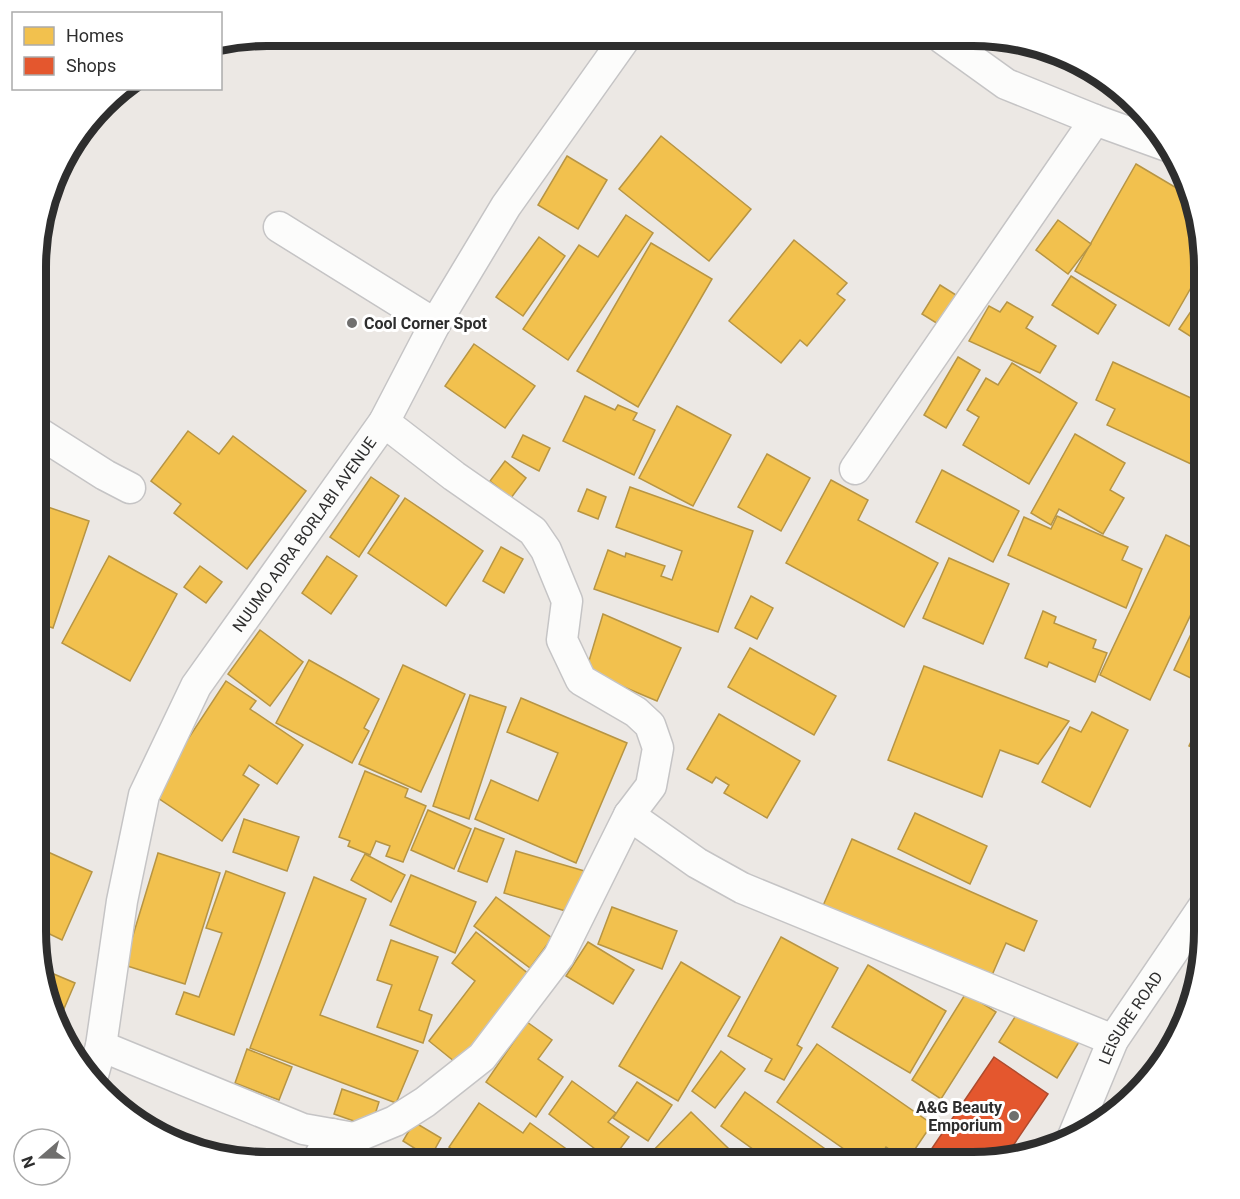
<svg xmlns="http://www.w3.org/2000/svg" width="1240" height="1199" viewBox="0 0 1240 1199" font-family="Roboto,sans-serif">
  <rect width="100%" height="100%" fill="#ece8e4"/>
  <g fill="#f2c14e" stroke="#b79544" stroke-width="1.5">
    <polygon points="661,136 751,209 709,261 619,189"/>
    <polygon points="567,156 607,180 578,229 538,205"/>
    <polygon points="1136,164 1190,196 1204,253 1204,265 1169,326 1075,271"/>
    <polygon points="626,215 653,233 568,360 523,329 579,245 598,257"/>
    <polygon points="1058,220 1091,244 1068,274 1036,250"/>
    <polygon points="539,237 565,256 523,316 496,297"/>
    <polygon points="794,240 847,283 837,294 845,300 807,346 800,340 781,363 729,321"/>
    <polygon points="651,243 712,279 638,407 577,371"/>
    <polygon points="1071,276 1116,305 1098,334 1052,305"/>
    <polygon points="940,285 956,295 938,324 922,314"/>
    <polygon points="1204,292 1204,345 1179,329"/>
    <polygon points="1007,302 1033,317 1026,328 1056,346 1040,373 969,341 989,306 1000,312"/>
    <polygon points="474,344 535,386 505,428 445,386"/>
    <polygon points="958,357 980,370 946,428 924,415"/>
    <polygon points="1113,362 1204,404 1204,470 1107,425 1115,409 1096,400"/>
    <polygon points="1012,363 1077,403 1029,484 963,445 979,417 967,410 986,378 998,385"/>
    <polygon points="585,396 615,410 618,405 637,413 633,420 655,430 634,475 563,441"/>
    <polygon points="677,406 731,435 693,506 639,478"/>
    <polygon points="188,431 219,454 233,436 306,491 247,569 174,513 181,504 151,481"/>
    <polygon points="1075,434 1125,463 1110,490 1124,498 1103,534 1059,509 1051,525 1031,513"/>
    <polygon points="523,435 550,448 539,471 512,457"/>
    <polygon points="767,454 810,478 781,531 738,507"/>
    <polygon points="505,461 526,478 511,498 490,481"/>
    <polygon points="942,470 1019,511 993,562 916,522"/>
    <polygon points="371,477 399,496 359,557 330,537"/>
    <polygon points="831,480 868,500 858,520 938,563 904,627 786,563"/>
    <polygon points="630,487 753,531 718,632 594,589 608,550 625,557 626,553 665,566 661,576 672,580 682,551 616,527"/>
    <polygon points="587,489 606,497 598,519 578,511"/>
    <polygon points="405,498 483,551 446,606 368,553"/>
    <polygon points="39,504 89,521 53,628 38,623"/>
    <polygon points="1057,516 1128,547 1122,560 1142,569 1126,608 1008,555 1024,517 1051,529"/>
    <polygon points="1166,535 1204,553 1204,587 1150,700 1100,675"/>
    <polygon points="501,547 523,559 504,593 483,581"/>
    <polygon points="109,556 177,594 130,681 62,643"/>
    <polygon points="327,556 357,576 331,614 302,593"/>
    <polygon points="949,558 1009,584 983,644 923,618"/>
    <polygon points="200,566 222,582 206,603 184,587"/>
    <polygon points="751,596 773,608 757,639 735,628"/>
    <polygon points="1043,611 1056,617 1054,623 1096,640 1093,648 1107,653 1095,682 1049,662 1047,667 1025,658"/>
    <polygon points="603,614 681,648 657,701 586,671"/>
    <polygon points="260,630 303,662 270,706 228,674"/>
    <polygon points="1192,632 1204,637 1204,680 1199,678 1197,681 1174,670"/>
    <polygon points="750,648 836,696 814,735 728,687"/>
    <polygon points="309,660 379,699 364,728 369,731 352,763 276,723"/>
    <polygon points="403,665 465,694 421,792 359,764"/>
    <polygon points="924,666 1069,721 1038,764 1000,750 982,797 888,760"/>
    <polygon points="226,681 256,701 250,709 303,745 277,784 249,765 243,775 259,785 222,841 152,794"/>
    <polygon points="470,695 506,707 469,819 433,806"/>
    <polygon points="521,698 627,743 576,863 475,819 491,780 538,801 558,753 507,732"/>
    <polygon points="1092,712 1128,730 1090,807 1042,782 1070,727 1081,732"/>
    <polygon points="719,714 800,761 767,818 724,793 729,785 716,777 712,783 687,769"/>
    <polygon points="1204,714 1204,753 1189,746"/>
    <polygon points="365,771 408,789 405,797 426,806 403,862 386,856 390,846 376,841 370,855 348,846 350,841 339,837"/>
    <polygon points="37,779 46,783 37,801"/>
    <polygon points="428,810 471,829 454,869 411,850"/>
    <polygon points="915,813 987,846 970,884 898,849"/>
    <polygon points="244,819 299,837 287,871 233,852"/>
    <polygon points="475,828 504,839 487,882 458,871"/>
    <polygon points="852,839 1037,921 1024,951 1006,943 989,982 822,908"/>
    <polygon points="37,847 92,872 62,940 37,928 37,913 43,898 37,895"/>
    <polygon points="516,851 588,872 576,914 504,893"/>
    <polygon points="158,853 220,873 185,984 124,965"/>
    <polygon points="365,854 405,875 391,902 351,880"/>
    <polygon points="226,871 285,893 234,1035 176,1014 184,992 199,997 222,933 206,928"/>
    <polygon points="411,875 476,902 455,953 390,925"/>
    <polygon points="314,877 366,899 320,1015 418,1051 396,1103 250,1048"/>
    <polygon points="496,897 552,938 530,968 474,926"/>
    <polygon points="612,907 677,931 662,969 598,944"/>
    <polygon points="476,932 530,975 460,1066 429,1041 475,981 452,963"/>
    <polygon points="781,937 838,968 797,1045 802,1048 784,1080 765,1071 772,1059 728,1036"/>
    <polygon points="391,940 438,957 419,1010 432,1015 423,1043 377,1027 392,985 377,980"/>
    <polygon points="588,942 634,970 613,1004 566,976"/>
    <polygon points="681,962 740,997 678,1101 619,1066"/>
    <polygon points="868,965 946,1011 910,1073 832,1027"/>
    <polygon points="42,969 75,983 57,1025 54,1020"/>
    <polygon points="966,993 996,1012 941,1099 912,1080"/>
    <polygon points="1022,1006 1079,1042 1057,1078 999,1042"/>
    <polygon points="527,1022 552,1040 538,1059 563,1077 536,1117 486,1082"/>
    <polygon points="817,1044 932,1124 907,1161 886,1147 876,1163 864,1163 777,1102"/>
    <polygon points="247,1049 292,1067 279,1100 235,1083"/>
    <polygon points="721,1051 745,1069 715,1108 692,1091"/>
    <polygon points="572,1081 616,1113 608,1122 629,1137 611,1161 549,1114"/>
    <polygon points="637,1082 672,1105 648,1141 613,1118"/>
    <polygon points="342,1089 379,1102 371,1127 334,1114"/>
    <polygon points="745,1092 845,1163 772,1163 721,1126"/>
    <polygon points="479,1103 523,1133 530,1123 586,1163 470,1163 449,1147"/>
    <polygon points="691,1112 728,1148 713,1163 641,1163"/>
    <polygon points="414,1122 441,1138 430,1158 403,1141"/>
    <polygon points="618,1155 627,1163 613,1163"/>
  </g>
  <polygon fill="#e4572e" stroke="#ad4b2e" stroke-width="1.5" points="994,1057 1048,1094 1004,1159 987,1163 922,1163"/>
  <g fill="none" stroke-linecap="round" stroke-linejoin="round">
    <defs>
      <g id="street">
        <polyline points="942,38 1006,84 1095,120 1167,146"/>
        <polyline points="279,227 435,324"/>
        <polyline points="384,422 454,476 533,531 546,550 567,601 562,640 581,680 636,712 650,725 658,748 651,786 629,815 697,863 742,888 1113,1040"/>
        <polyline points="39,433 105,475 130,488"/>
        <polyline points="855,469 1095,120"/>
        <polyline points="101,1046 303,1129 354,1138 395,1121 425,1102 482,1057 559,956 629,815"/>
        <path id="s1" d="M92,1079L101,1046L122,901L144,795L196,686L384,422L435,324L506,206L626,37"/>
        <path id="s2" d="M1072,1139L1113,1040L1204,906"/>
        <polyline points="316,1163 332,1134"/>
      </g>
    </defs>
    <use href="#street" stroke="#c5c4c5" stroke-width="33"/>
    <use href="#street" stroke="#fcfcfb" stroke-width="30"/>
  </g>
  <g fill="#706f6e" stroke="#fff" stroke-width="2">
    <circle cx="352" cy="323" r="6"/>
    <circle cx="1014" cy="1116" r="6"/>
  </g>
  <g text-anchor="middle" stroke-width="6" stroke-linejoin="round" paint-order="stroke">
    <g font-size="16" font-weight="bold" fill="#2e2e2e" stroke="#fff" text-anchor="start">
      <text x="364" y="329">Cool Corner Spot</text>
      <text x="1002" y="1113" text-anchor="end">A&amp;G Beauty<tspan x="1002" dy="18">Emporium</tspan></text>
    </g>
    <g font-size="16" fill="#2e2e2e" stroke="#fff">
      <text dy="6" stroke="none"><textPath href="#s1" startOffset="596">NUUMO ADRA BORLABI AVENUE</textPath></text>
      <text dy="6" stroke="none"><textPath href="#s2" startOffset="135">LEISURE ROAD</textPath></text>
    </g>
  </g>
  <path d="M0 0H1240V1199H0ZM267 46H973A221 221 0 0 1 1194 267V931A221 221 0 0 1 973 1152H267A221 221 0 0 1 46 931V267A221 221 0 0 1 267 46Z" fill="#fff" fill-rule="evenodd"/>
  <path fill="none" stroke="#2e2e2e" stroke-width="8" d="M267 46H973A221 221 0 0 1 1194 267V931A221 221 0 0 1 973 1152H267A221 221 0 0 1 46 931V267A221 221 0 0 1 267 46Z"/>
  <rect x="12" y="12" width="210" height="78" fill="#ffffff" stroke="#ababab" stroke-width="1.5"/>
  <rect x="24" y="27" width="30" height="18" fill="#f2c14e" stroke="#ababab" stroke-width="1.5"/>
  <text x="66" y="42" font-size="18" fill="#2e2e2e">Homes</text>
  <rect x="24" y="57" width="30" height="18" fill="#e4572e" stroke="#ababab" stroke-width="1.5"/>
  <text x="66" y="72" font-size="18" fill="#2e2e2e">Shops</text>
  <g transform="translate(42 1157) rotate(250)"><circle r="28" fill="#ffffff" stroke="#ababab" stroke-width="1.5"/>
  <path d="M0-4.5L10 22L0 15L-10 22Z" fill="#706f6e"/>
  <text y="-9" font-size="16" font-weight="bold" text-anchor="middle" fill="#2e2e2e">N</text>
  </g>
</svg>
